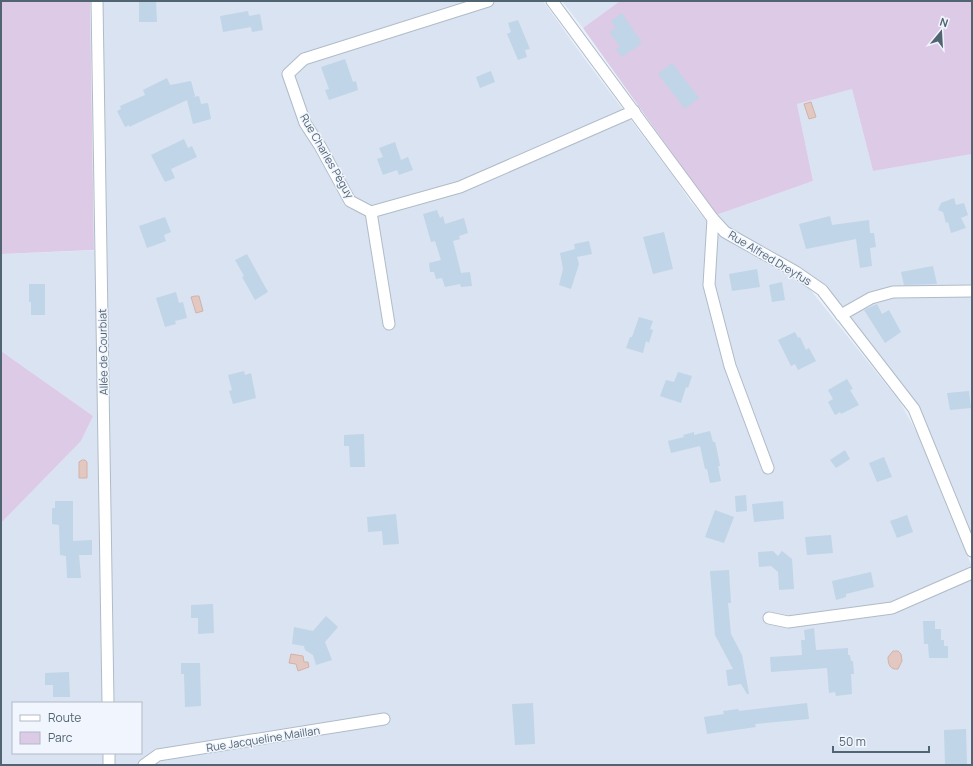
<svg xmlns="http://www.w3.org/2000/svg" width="973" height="766" viewBox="0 0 973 766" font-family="Manrope,sans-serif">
  <rect width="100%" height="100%" fill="#eaf0fa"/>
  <g fill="#dae3f1" fill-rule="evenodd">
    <path d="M103,1H543L581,54L673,176L690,201L718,235L809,288L900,402L922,442L972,567V765H1V523L81,441L93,416L1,351V254L105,250ZM13,703H141V753H13Z"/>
    <polygon points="562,1 620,1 583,28"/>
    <polygon points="852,89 873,171 972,154 972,540 917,406 846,312 733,233 716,215 813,181 797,104"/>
  </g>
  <g fill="#ddcae6">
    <polygon points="1,1 90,1 94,250 1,254"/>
    <polygon points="620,1 972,1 972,154 873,171 852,89 797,104 813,181 716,215 583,28"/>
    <polygon points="1,351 93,416 81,441 1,523"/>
  </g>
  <g fill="#e2c8c1" stroke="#d2b2a8">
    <polygon points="811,102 816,117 809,119 804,104"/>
    <polygon points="195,296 199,296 203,311 196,313 191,297"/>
    <polygon points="82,460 85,460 87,462 87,478 79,478 79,462"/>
    <path d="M893,651H898L901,654L902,661L898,669C890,670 888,664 888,657Z"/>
    <polygon points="291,654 303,656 304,662 308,662 309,667 298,671 296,664 289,663"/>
  </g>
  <g fill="#c0d5e7">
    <polygon points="139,1 156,1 157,22 139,22"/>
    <polygon points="248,11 249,16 260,14 263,30 252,32 251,27 223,32 220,16"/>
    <polygon points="622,13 642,43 622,57 616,49 620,47 609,32 616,28 611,21"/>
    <polygon points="518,20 530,49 525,50 527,57 518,60 507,34 511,32 508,23"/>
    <polygon points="345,59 353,82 356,81 358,90 329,100 325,90 329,89 321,67"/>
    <polygon points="672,63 699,98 685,109 658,74"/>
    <polygon points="491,71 495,82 480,88 476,77"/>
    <polygon points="167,78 170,85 191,81 195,96 193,97 199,96 201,104 208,103 211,119 193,124 187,100 129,127 129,125 125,127 117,111 121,109 120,106 145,95 143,90"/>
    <polygon points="184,139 188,148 192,146 197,157 171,169 175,178 165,182 151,155"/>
    <polygon points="395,142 401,160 408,157 413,170 399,175 397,170 383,175 377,159 383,157 379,148"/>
    <polygon points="954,198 956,205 964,203 968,215 961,218 966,228 951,233 948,222 946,223 943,212 938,210 941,203"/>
    <polygon points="437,210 440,218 443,216 445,224 464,218 468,233 459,236 460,239 453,241 461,273 470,272 472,286 461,287 460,284 445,287 442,278 436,279 434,272 430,272 429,263 441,260 435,241 431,242 423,214"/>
    <polygon points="830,216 832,225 869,220 870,233 874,233 876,247 870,248 872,266 860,268 856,239 806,249 799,224"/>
    <polygon points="165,217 171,232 164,235 166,241 147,248 139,226"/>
    <polygon points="664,232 673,269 653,274 643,237"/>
    <polygon points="589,241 592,254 577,257 579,264 571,289 559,285 563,269 560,253 575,249 574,244"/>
    <polygon points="247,254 268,292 255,300 242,277 244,276 235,260"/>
    <polygon points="933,266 937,284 904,285 901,272"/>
    <polygon points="757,269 760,287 732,291 729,274"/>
    <polygon points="782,282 785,300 772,302 769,285"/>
    <polygon points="29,284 45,284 45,315 31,315 31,302 29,302"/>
    <polygon points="176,292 179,303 183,302 187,318 175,321 176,324 165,327 156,298"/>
    <polygon points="877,304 882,314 889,310 901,332 885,343 864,310"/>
    <polygon points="639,317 653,321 650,329 653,330 649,343 646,341 643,353 626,348 630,337 632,337"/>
    <polygon points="795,332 798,338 800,337 806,350 809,348 816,361 798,370 795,364 791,366 778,340"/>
    <polygon points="244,371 245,375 251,373 256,398 233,404 229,391 232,390 228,375"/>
    <polygon points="678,372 692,376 688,388 686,387 681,403 660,396 666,380 674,382"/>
    <polygon points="847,379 853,389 850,390 859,405 841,414 840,412 835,415 828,402 833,399 828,390"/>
    <polygon points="969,391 971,408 950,410 947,393"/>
    <polygon points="710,431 713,442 715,442 717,450 720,466 718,466 721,481 710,483 707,469 705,469 700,446 671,453 668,441 684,437 683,435 694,432 694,435"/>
    <polygon points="364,434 365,467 350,467 349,446 344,446 344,435"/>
    <polygon points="845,450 850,459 836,468 830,460"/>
    <polygon points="884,457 892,477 877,482 869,463"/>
    <polygon points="746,495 747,511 736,512 735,496"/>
    <polygon points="55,501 73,501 73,541 92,540 92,555 79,555 81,578 67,578 66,556 60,555 59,525 52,524 52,508 55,508"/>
    <polygon points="783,501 784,519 754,522 752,504"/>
    <polygon points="715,510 734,517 724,543 705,537"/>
    <polygon points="396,514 399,544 383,545 382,531 368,532 367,517"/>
    <polygon points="907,515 913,532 897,538 890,521"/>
    <polygon points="831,535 833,553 807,555 805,537"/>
    <polygon points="773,551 778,556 782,551 792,559 794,589 779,590 778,572 771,566 759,567 758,552"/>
    <polygon points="729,570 731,603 728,603 731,634 742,655 749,694 747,694 741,684 728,686 726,670 733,669 715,635 710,571"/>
    <polygon points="871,572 874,587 846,594 846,597 836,600 832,581"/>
    <polygon points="213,604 214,633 198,634 198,618 191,618 191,605"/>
    <polygon points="326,616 338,627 325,642 332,660 316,665 313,655 305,650 304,646 292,644 294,627 313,631"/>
    <polygon points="923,621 935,621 935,629 941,629 941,640 944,640 944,646 948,646 948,658 929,658 928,644 924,644"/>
    <polygon points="814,628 816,650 848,648 848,655 850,655 851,661 853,661 854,674 851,674 852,694 836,696 835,692 829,693 827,668 771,672 770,657 802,655 801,640 805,640 804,630"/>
    <polygon points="181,663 200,663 201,706 185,707 184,674 181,674"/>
    <polygon points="69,672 70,697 53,697 53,685 45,685 45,673"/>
    <polygon points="533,703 535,744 515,745 512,704"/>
    <polygon points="807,703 809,719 755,724 756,727 707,734 704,717 724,714 723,711 738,709 739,711"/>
    <polygon points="966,729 967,765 945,765 944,730"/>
  </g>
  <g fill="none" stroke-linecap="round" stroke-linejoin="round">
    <defs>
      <g id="street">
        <polyline points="97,1 108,703"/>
        <polyline points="488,1 304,59 288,74 305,123 320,146 350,201 371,212 460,187 634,111"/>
        <polyline points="552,1 713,219 725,232 796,272 822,290 914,409 972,551"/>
        <polyline points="371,212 389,324"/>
        <polyline points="713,219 709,285 730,366 768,468"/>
        <polyline points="841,315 871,298 893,292 972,291"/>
        <polyline points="769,618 788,622 892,608 972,573"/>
        <polyline points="109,753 109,765"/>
        <polyline points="144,765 158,755 384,719"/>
      </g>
    </defs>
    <use href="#street" stroke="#afbcc8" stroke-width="13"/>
    <use href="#street" stroke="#fff" stroke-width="11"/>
  </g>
  <g text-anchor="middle" stroke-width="3" stroke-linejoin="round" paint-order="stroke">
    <g font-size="11" fill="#516472" stroke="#f1f5fd">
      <text transform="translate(327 156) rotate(60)" y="4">Rue Charles Péguy</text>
      <text transform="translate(770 258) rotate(31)" y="4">Rue Alfred Dreyfus</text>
      <text transform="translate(103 352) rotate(-91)" y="4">Allée de Courbiat</text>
      <text transform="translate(263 739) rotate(-9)" y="4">Rue Jacqueline Maillan</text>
    </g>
  </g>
  <rect width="973" height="766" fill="none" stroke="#516472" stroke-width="4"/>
  <rect x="12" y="702" width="130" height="52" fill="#f1f5fd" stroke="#b1bbc5"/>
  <rect x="20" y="715" width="20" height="6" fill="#ffffff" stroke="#b1bbc5"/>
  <text x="48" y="722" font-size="12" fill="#516472">Route</text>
  <rect x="20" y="732" width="20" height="12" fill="#ddcae6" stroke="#b1bbc5"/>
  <text x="48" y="742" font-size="12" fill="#516472">Parc</text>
  <g transform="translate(941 32) rotate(18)" stroke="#f1f5fd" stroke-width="3" paint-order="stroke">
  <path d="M0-3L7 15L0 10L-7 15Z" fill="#516472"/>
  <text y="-6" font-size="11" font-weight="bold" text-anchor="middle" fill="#516472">N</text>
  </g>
  <path d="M833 746v6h96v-6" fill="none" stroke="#516472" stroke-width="2"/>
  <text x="839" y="746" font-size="12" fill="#516472" stroke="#f1f5fd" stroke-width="3" paint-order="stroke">50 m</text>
</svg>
